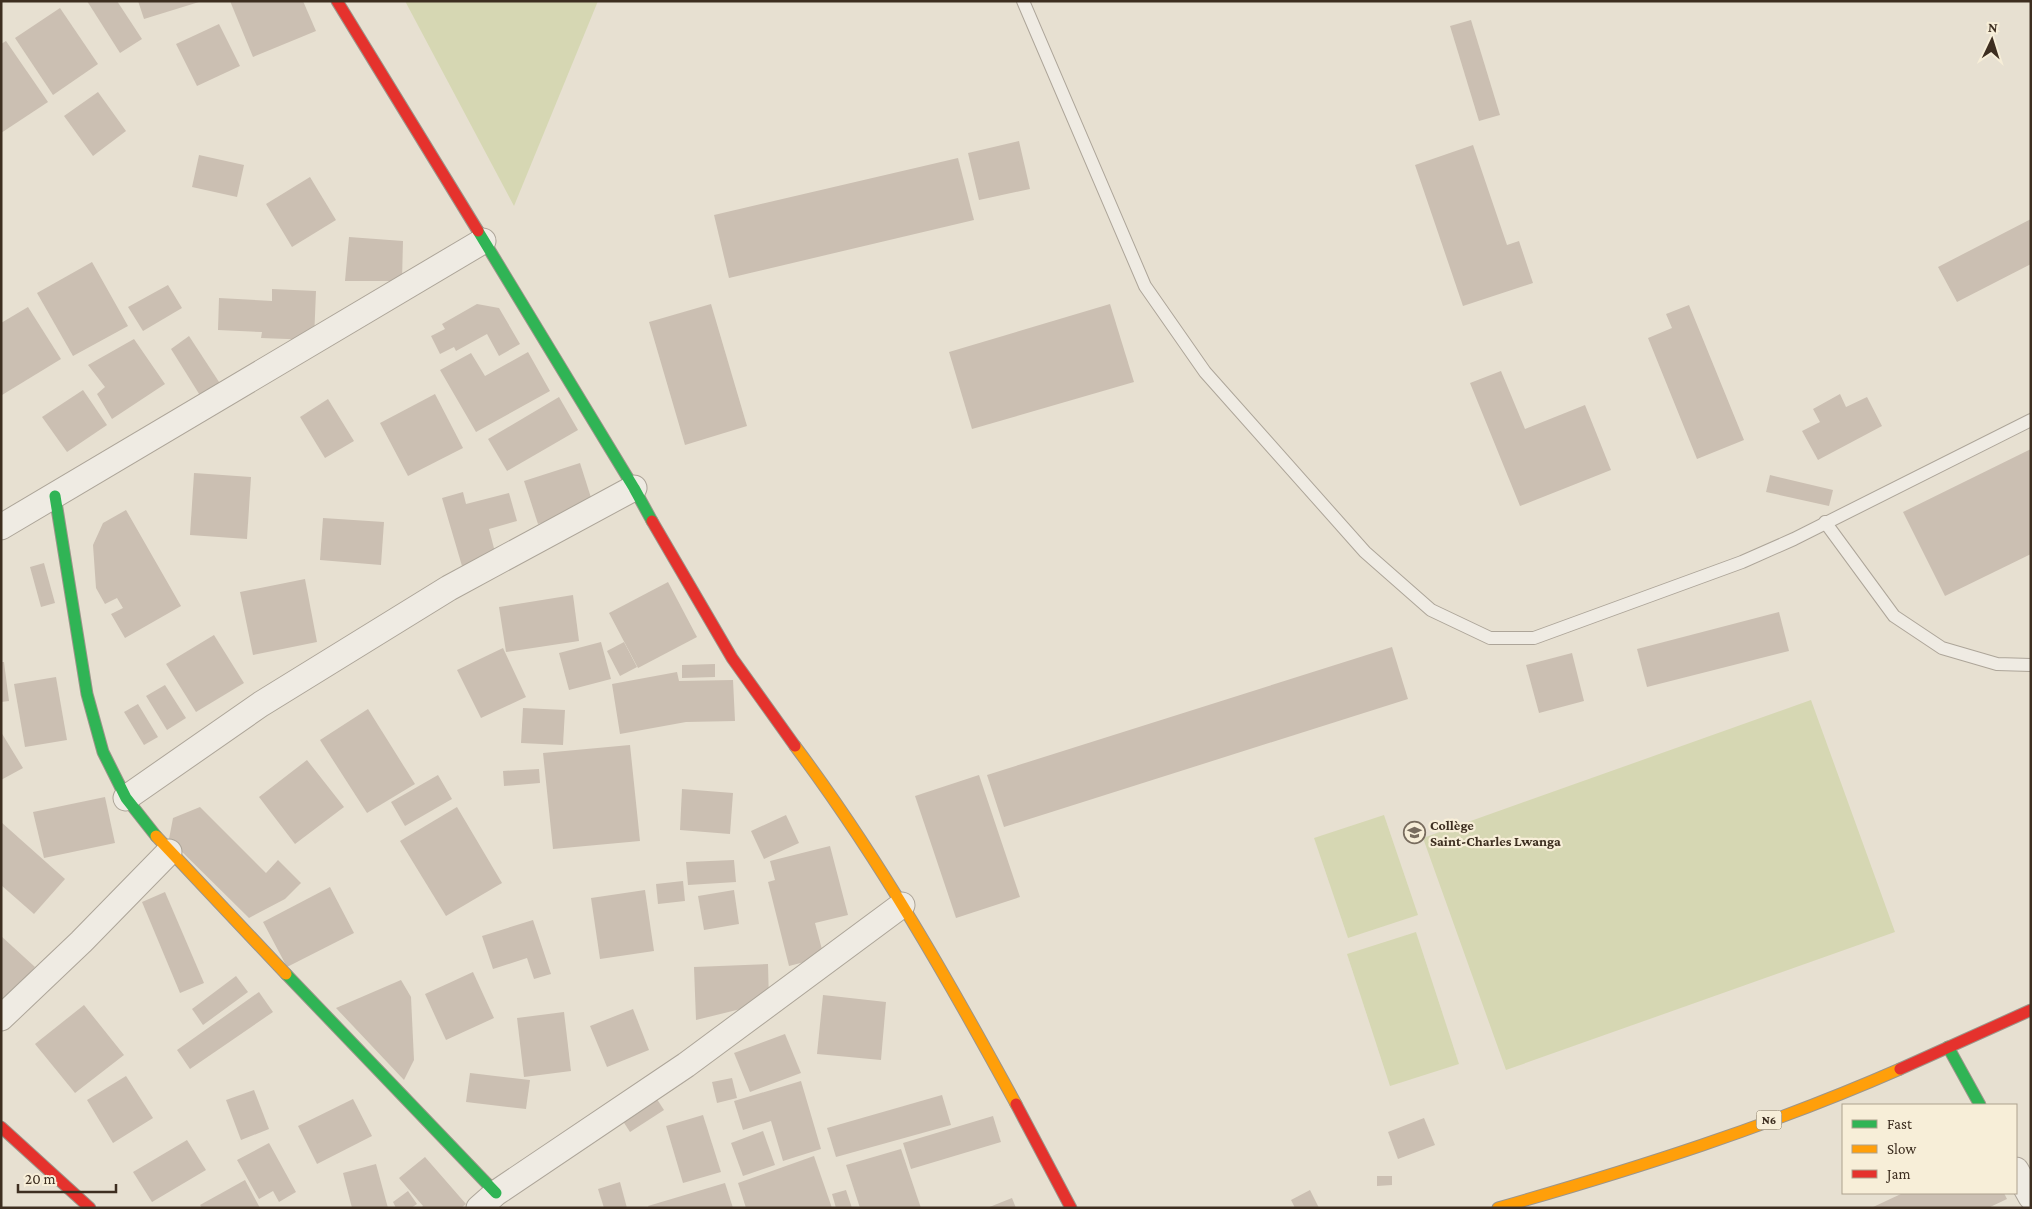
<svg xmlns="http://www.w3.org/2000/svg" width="2032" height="1209" viewBox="0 0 2032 1209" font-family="'Crimson Pro',serif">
  <rect width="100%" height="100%" fill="#e7e0d1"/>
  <g fill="#d6d7b3">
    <polygon points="405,1 598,1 514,206"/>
    <polygon points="1811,700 1895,932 1506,1070 1423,838"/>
    <polygon points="1384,815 1418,915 1348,938 1314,838"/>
    <polygon points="1416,932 1459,1064 1390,1086 1347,954"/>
  </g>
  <g fill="#cbbfb2">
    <polygon points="87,1 117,1 142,39 120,53"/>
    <polygon points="138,1 199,1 199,2 144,19"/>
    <polygon points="230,1 303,1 316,31 253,57"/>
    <polygon points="60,8 98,64 53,95 15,38"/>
    <polygon points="1471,20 1500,115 1479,121 1450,26"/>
    <polygon points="219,24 240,66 197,86 176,44"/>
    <polygon points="6,41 48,102 1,133 1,44"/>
    <polygon points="98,92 126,131 93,156 64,116"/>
    <polygon points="1019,141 1030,189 979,200 968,153"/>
    <polygon points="1473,145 1507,245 1519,241 1533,283 1463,306 1415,165"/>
    <polygon points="199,155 244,165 237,197 192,187"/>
    <polygon points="958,158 974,220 729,278 714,215"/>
    <polygon points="310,177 336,220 292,247 266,204"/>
    <polygon points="2031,219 2031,264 1957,302 1938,267"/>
    <polygon points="349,237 403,241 402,281 345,281"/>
    <polygon points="92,262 128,326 73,356 37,293"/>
    <polygon points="168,285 182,308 143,331 128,307"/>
    <polygon points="272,289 316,291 314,340 261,338 262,332 218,330 219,298 272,301"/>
    <polygon points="477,304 499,308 520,344 499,356 487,334 456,351 454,347 440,354 431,336 445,329 442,324"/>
    <polygon points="711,304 747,426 685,445 649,322"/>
    <polygon points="1110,304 1134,382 972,429 949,352"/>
    <polygon points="1689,305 1744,440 1697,459 1648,338 1672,328 1666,314"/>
    <polygon points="28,307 61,359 2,395 1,323"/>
    <polygon points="189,336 221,385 201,397 171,349"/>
    <polygon points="134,339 165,384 112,419 97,394 105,387 88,365"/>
    <polygon points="528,352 550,391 476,432 440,370 471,353 485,376"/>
    <polygon points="1501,371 1525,429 1585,405 1611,470 1520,506 1470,383"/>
    <polygon points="83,390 107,425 67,452 42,417"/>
    <polygon points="435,394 463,448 408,476 380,423"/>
    <polygon points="1840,394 1846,407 1867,397 1882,426 1818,460 1802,431 1820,422 1813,409"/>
    <polygon points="559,397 578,430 507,471 488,439"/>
    <polygon points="328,399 354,441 325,458 300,417"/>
    <polygon points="2031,449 2031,554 1945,596 1903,512"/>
    <polygon points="580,463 594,507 538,524 524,481"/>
    <polygon points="194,473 251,477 247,539 190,535"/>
    <polygon points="1770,475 1833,490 1829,506 1766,492"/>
    <polygon points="463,492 466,504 509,493 517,521 489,529 496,556 462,566 442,498"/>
    <polygon points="126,510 181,606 125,638 111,614 123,608 117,598 105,604 96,588 93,545 103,523"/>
    <polygon points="323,518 384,522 381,565 320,560"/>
    <polygon points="44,563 55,603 41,607 30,567"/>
    <polygon points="305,579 317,642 253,655 240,592"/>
    <polygon points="668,582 697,637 638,668 609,613"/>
    <polygon points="573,595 579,641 506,652 499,607"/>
    <polygon points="1779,612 1789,651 1647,687 1637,649"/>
    <polygon points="214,635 244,683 196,712 166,664"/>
    <polygon points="601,642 611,679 569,690 559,653"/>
    <polygon points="624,642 637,667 620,676 607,651"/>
    <polygon points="1392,647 1408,699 1004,827 987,775"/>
    <polygon points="503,648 526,697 481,718 457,670"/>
    <polygon points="1572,653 1584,701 1539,713 1526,665"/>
    <polygon points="1,662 4,662 9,701 1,702"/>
    <polygon points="715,664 715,677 682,678 682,665"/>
    <polygon points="677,672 679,681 733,680 735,721 686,722 620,734 612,684"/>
    <polygon points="56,677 67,740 25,747 14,684"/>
    <polygon points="165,685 186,718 167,730 146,696"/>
    <polygon points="138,704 158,737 144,745 124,712"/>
    <polygon points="523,708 565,710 563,745 521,743"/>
    <polygon points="368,709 415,784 367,813 320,740"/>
    <polygon points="1,732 23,768 1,780"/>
    <polygon points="630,745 640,841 553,849 543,753"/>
    <polygon points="307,760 344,807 295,844 259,797"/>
    <polygon points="539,769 540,783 504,786 503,771"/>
    <polygon points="438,775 452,799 405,826 391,802"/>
    <polygon points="979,775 1020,897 956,918 915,796"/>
    <polygon points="682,789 733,793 730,834 680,830"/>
    <polygon points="105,797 115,843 44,858 33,812"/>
    <polygon points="200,807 266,873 278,860 301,883 285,899 249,918 169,839 173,818"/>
    <polygon points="457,807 502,883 446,916 400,841"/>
    <polygon points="786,815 799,843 764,859 751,831"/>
    <polygon points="1,822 65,879 34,914 1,885"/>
    <polygon points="830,846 848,915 815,923 824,957 789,966 768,882 775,880 770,861"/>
    <polygon points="734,860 736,882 688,885 686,862"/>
    <polygon points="683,881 685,901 658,904 656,884"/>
    <polygon points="330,887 354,933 287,967 263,922"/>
    <polygon points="645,890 654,951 600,959 591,898"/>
    <polygon points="734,890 739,924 704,930 698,896"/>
    <polygon points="165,892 204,983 180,993 142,902"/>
    <polygon points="533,920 551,974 534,979 527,958 493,969 482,936"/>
    <polygon points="1,936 35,967 1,1004"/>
    <polygon points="768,964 769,1002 696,1020 694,967"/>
    <polygon points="473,972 494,1018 446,1040 425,994"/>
    <polygon points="236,976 248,992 203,1025 192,1009"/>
    <polygon points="401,980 411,997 414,1060 404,1080 336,1008"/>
    <polygon points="259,992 273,1012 190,1069 177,1050"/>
    <polygon points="823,995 886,1002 881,1060 817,1054"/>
    <polygon points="84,1005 124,1055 75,1093 35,1044"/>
    <polygon points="633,1009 649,1050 607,1067 590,1026"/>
    <polygon points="564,1012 571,1071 524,1077 517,1018"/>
    <polygon points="785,1034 801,1073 750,1092 734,1053"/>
    <polygon points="470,1073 530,1080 526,1109 466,1102"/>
    <polygon points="126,1076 153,1118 113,1143 87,1100"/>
    <polygon points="732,1078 737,1098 717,1103 712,1082"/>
    <polygon points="801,1081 821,1149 783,1161 771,1121 743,1130 734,1101"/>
    <polygon points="254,1090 269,1129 241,1140 226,1100"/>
    <polygon points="651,1090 664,1110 630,1132 617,1112"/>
    <polygon points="942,1095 951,1125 836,1157 827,1128"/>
    <polygon points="353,1099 372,1136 317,1164 298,1126"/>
    <polygon points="703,1115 721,1172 683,1183 666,1126"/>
    <polygon points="993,1116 1001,1142 911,1169 903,1143"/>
    <polygon points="1424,1118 1435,1145 1398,1159 1388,1132"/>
    <polygon points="763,1131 775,1165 743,1176 731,1143"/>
    <polygon points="187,1140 206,1170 152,1202 133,1172"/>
    <polygon points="269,1143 296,1192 279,1202 273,1191 259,1199 237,1160"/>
    <polygon points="901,1149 921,1208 860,1208 846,1165"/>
    <polygon points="814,1156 832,1208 746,1208 738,1183"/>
    <polygon points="425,1157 466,1204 461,1208 421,1208 423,1206 399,1178"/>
    <polygon points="376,1164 388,1208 352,1208 343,1173"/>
    <polygon points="1377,1176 1392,1176 1392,1185 1377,1186"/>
    <polygon points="245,1180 260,1208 202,1208 200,1205"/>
    <polygon points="620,1182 627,1208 604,1208 598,1189"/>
    <polygon points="725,1183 733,1208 649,1208 648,1206"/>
    <polygon points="846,1190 852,1208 836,1208 832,1194"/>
    <polygon points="1310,1190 1319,1208 1295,1208 1291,1200"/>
    <polygon points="408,1191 417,1204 411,1208 396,1208 393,1202"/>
    <polygon points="1903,1193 2004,1193 2007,1199 1988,1208 1871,1208"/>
    <polygon points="1012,1198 1016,1208 987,1208"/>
  </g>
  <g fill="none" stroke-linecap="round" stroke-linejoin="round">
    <defs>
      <g id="lane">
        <polyline points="1023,1 1145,286 1205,372 1365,552 1431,610 1490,638 1534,638 1742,562 1794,539 2031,420"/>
        <polyline points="1825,522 1894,616 1942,648 1997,664 2031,665"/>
      </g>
      <g id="street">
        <polyline points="1,527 483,241"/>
        <polyline points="126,798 261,704 449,588 634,488"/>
        <polyline points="1,1018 81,942 169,852"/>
        <polyline points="2016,1170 2031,1197"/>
        <polyline points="479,1208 496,1193 686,1065 902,905"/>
      </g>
      <g id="fast">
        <polyline points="478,231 634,488 652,521"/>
        <polyline points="55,496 87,694 103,752 126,798 156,836"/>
        <polyline points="286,974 496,1193"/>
        <polyline points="1948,1047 1980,1105"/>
      </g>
      <g id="slow">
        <path d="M795,746C879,858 949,981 1016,1104"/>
        <polyline points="156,836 286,974"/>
        <path d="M1498,1208C1635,1169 1770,1126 1900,1069"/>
      </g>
      <g id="jam">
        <polyline points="337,1 478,231"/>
        <polyline points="652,521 732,658 795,746"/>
        <polyline points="1900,1069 2031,1010"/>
        <polyline points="1016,1104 1071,1208"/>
        <polyline points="1,1127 90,1208"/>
      </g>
    </defs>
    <use href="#lane" stroke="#ada599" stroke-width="14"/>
    <use href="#street" stroke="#ada599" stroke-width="27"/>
    <use href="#fast" stroke="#9c958a" stroke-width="13"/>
    <use href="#slow" stroke="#9c958a" stroke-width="13"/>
    <use href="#jam" stroke="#9c958a" stroke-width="13"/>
    <use href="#lane" stroke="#efebe3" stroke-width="12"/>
    <use href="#street" stroke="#efebe3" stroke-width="25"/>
    <use href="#fast" stroke="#30b455" stroke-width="11"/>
    <use href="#slow" stroke="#ff9f0a" stroke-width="11"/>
    <use href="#jam" stroke="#e5322d" stroke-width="11"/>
  </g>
  <defs>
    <symbol id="school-ring" viewBox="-11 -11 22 22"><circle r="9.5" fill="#f7eed8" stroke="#786c5e" stroke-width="1.5"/><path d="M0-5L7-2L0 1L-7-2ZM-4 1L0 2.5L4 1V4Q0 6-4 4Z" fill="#786c5e"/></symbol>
  </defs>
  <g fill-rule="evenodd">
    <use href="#school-ring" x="1402" y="820" width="25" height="25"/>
  </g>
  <g text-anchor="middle" stroke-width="4.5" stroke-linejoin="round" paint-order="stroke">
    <rect fill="#f7eed8" stroke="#756857" stroke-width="1" x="1756.5" y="1110.5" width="25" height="19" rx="4"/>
    <g font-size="12" font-weight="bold" fill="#3d2e20">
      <text x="1769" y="1124">N6</text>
    </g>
    <g font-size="14" font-weight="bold" fill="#3d2e20" stroke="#f7eed8" text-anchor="start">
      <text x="1430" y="830">Collège<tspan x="1430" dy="16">Saint-Charles Lwanga</tspan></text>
    </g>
  </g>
  <rect width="2032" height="1209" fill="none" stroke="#3d2e20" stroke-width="5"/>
  <rect x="1842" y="1104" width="175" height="90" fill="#f7eed8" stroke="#ada18e"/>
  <rect x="1852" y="1120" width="25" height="8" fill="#30b455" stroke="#ada18e"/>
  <text x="1887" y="1129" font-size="15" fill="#3d2e20">Fast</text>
  <rect x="1852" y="1145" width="25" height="8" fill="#ff9f0a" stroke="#ada18e"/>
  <text x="1887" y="1154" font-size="15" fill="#3d2e20">Slow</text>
  <rect x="1852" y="1170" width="25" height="8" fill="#e5322d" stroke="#ada18e"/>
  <text x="1887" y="1179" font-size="15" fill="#3d2e20">Jam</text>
  <g transform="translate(1992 40) rotate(4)" stroke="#f7eed8" stroke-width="4" paint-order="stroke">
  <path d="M0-4L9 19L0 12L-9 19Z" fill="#3d2e20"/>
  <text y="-8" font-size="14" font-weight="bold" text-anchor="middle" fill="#3d2e20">N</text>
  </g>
  <path d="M18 1184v8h98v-8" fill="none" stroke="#3d2e20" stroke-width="2.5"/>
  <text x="25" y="1184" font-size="15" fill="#3d2e20" stroke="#f7eed8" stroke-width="4" paint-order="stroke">20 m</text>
</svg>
